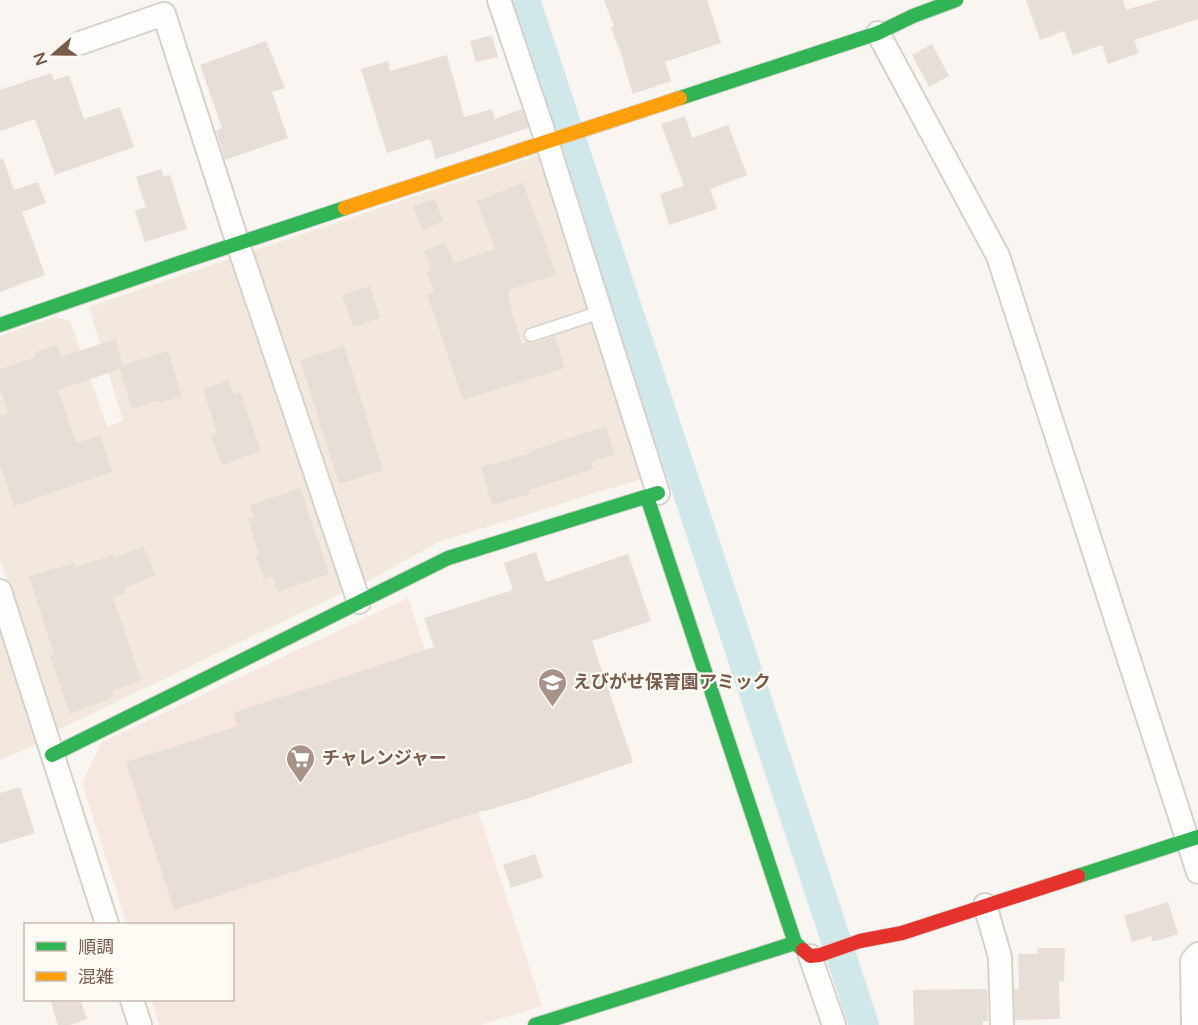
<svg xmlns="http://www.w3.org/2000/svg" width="1198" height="1025" viewBox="0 0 1198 1025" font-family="'Varela Round','Noto Sans JP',sans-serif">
  <rect width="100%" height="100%" fill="#f9f5f0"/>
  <g fill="#f2e8de">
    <polygon points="541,154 647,477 439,542 361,585 249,252"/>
    <polygon points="234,257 344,592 56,731 0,559 0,336 54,317 70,321 107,427 123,421 89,307"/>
    <polygon points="0,625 39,743 0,760"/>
  </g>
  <polygon fill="#f6e8e1" points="408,598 542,1006 480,1025 159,1025 151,1000 232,1000 232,924 127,924 82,783 102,742"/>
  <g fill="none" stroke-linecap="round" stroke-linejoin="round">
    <polyline stroke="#d0e8ea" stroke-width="30" points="525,0 864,1025"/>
  </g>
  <g fill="#e6ded7">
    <polygon points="604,0 707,0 721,43 665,62 671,81 633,94 623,62 624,62 611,27 614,26"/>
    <polygon points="1026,0 1123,0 1126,10 1159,0 1198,0 1198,19 1134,40 1139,53 1108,64 1102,45 1073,55 1064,31 1040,40"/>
    <polygon points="492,35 498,57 476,62 470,41"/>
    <polygon points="266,41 285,88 272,92 288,138 225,160 216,131 222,128 200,65"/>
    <polygon points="932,44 949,76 929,87 912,55"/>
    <polygon points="447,55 464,117 492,109 495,119 522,109 528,128 436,159 430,139 387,153 361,69 388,61 390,71"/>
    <polygon points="51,73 54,80 69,75 84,119 120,107 134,147 55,175 35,119 0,131 0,90"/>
    <polygon points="685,116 692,138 728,125 747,175 710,189 717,209 669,225 660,194 684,186 661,124"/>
    <polygon points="0,159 3,159 14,190 38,182 46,203 22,212 45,275 0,292"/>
    <polygon points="161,169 164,177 170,175 187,229 145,242 135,211 146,207 136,177"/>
    <polygon points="523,183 546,245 556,275 508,290 511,310 522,344 527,342 534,343 555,336 565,368 463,400 427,294 434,292 427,272 432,270 424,251 445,242 454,263 495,249 477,201"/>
    <polygon points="435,199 443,221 422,230 413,206"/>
    <polygon points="370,286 380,318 353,327 342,295"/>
    <polygon points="116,339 122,365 168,351 182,396 160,403 159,400 132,409 120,369 58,390 76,443 100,435 112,472 14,506 0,464 0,416 8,413 0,389 0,369 36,357 35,352 57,345 61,357"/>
    <polygon points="344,346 383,470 339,484 300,360"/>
    <polygon points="229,380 233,394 240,392 261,451 222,465 211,435 217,433 203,389"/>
    <polygon points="606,426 615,455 591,462 593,469 529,490 530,494 492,505 481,467 531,453 530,451"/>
    <polygon points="300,488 329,574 278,592 272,576 264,579 256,556 259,555 248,519 254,517 250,505"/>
    <polygon points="143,546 156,575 124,588 125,593 113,597 141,680 112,691 114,697 70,714 50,656 54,655 29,576 74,563 76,567 113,555 114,558"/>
    <polygon points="536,552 546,582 628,554 651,621 592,641 633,762 529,798 485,811 485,810 174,910 126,762 237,726 233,713 434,647 424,618 513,590 504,563"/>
    <polygon points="20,787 35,833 0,844 0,793"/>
    <polygon points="535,854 543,877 511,888 503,865"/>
    <polygon points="1168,902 1178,934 1153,942 1151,936 1132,942 1124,916"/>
    <polygon points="1037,948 1065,948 1064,982 1059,981 1060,1019 1015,1020 1014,989 1019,989 1018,954 1038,954"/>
    <polygon points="987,989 988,1021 983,1021 983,1025 914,1025 913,990"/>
    <polygon points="50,999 80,999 87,1019 70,1025 58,1025"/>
  </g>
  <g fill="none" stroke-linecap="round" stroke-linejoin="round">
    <defs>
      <polyline id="lane" points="531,335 601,312"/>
      <g id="street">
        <polyline points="499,0 547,142 658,493"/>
        <polyline points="878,33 998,256 1198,872"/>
        <polyline points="80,43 164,14 238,244 359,602"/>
        <polyline points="0,591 107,924"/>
        <polyline points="985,905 1000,957 1002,1025"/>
        <polyline points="810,956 834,1025"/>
        <polyline points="132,1000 140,1025"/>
        <polyline points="1193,1025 1192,961 1198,954"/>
      </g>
      <g id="fast">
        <polyline points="680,98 878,33 913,16 956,0"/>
        <polyline points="0,325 188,260 345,208"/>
        <polyline points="647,497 795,943 803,950"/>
        <polyline points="52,755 448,558 658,493"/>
        <polyline points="1078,876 1198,837"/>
        <polyline points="535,1025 795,943"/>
      </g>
      <polyline id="slow" points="345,208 680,98"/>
      <polyline id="jam" points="803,950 810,956 820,955 860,941 902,933 1078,876"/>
    </defs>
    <use href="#lane" stroke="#d7d1cb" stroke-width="15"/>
    <use href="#street" stroke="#d7d1cb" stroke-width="26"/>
    <use href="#fast" stroke="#d9d2cb" stroke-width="16"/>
    <use href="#slow" stroke="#d9d2cb" stroke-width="16"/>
    <use href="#jam" stroke="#d9d2cb" stroke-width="16"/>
    <use href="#lane" stroke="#fefefd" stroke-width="12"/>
    <use href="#street" stroke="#fefefd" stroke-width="22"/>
    <use href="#fast" stroke="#30b455" stroke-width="14"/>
    <use href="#slow" stroke="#ff9f0a" stroke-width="14"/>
    <use href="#jam" stroke="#e5322d" stroke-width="14"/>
  </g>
  <defs>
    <symbol id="school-pin" viewBox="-11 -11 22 30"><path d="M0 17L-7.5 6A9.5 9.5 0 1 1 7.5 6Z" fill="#a69286" stroke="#fffaf3"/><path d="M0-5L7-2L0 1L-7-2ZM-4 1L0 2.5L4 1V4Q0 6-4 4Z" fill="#fff"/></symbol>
    <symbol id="supermarket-pin" viewBox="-11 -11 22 30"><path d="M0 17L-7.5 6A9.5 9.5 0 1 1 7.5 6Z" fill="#a69286" stroke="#fffaf3"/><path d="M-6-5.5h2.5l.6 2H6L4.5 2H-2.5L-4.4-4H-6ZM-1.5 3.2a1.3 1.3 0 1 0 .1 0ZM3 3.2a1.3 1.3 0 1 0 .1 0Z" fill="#fff"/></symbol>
  </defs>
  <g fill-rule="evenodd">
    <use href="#school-pin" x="536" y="666" width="33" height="45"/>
    <use href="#supermarket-pin" x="284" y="742" width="33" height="45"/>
  </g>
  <g text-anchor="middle" stroke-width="4.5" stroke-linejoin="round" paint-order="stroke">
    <g font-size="18" font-weight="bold" fill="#7a5c4d" stroke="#fffaf3" text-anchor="start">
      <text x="573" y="688">えびがせ保育園アミック</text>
      <text x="322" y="764">チャレンジャー</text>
    </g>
  </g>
  <rect x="24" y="923" width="210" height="78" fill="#fffaf3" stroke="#cabbb1" stroke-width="1.5"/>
  <rect x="36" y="942" width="30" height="9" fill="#30b455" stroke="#cabbb1" stroke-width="1.5"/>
  <text x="78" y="953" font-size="18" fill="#7a5c4d">順調</text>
  <rect x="36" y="972" width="30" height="9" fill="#ff9f0a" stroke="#cabbb1" stroke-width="1.5"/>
  <text x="78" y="983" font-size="18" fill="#7a5c4d">混雑</text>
  <g transform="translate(54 54) rotate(250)" stroke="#fffaf3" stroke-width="4.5" paint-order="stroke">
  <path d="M0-4.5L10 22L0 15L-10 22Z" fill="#7a5c4d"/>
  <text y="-9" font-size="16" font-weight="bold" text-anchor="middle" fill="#7a5c4d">N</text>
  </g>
</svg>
